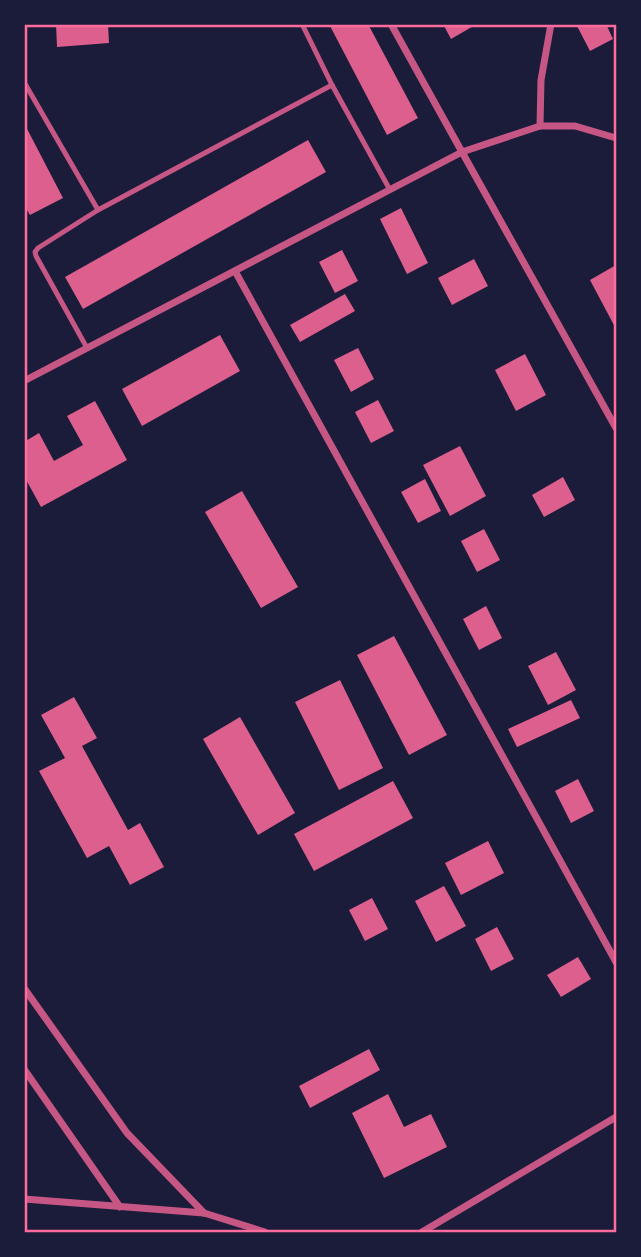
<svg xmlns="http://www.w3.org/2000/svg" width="641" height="1257" viewBox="0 0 641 1257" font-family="'Roboto Condensed',sans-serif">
  <rect width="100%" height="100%" fill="#1b1b3a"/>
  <g fill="#dd5f8e">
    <polygon points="56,24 108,24 109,43 57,47"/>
    <polygon points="329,24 368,24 418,118 387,135"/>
    <polygon points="443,24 477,24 451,39"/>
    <polygon points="576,24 606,24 613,39 590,51"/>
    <polygon points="24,123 63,198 30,215 24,205"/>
    <polygon points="308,140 326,172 83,309 65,277"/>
    <polygon points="401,208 428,263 407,274 380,219"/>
    <polygon points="342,250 358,281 335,293 319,262"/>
    <polygon points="474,259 488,286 452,305 438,278"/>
    <polygon points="616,265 616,329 590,280"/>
    <polygon points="345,294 355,311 300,342 290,325"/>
    <polygon points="220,335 240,371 142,426 122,389"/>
    <polygon points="358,348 374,379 351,392 334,360"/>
    <polygon points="525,354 546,395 516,411 495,370"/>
    <polygon points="378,400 394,431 371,443 355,412"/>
    <polygon points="95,401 127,460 41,507 24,476 24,442 39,433 54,461 83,445 67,416"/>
    <polygon points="460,446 486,496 450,516 423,465"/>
    <polygon points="563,477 575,500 544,517 532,495"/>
    <polygon points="425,479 441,511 418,523 401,492"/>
    <polygon points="242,491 298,587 261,608 205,512"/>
    <polygon points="484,529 500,560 477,572 461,541"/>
    <polygon points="486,606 502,638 479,650 463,619"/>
    <polygon points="394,636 447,735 409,755 357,655"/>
    <polygon points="556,652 576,690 548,705 528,666"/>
    <polygon points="340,680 383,768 339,790 295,702"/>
    <polygon points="74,697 97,738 82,746 128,830 140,823 164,867 130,885 109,846 87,858 39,771 65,758 41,715"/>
    <polygon points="571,700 580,718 517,747 508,729"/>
    <polygon points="240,717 295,813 258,835 203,739"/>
    <polygon points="578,779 594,811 571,823 555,791"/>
    <polygon points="393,781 413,818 314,871 294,834"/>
    <polygon points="488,841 504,873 461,895 445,863"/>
    <polygon points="444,886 466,926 436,942 415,901"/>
    <polygon points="372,898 388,929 365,941 349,910"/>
    <polygon points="497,927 514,959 491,971 475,939"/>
    <polygon points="578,957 591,979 561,997 547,975"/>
    <polygon points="369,1049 380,1070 310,1108 299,1086"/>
    <polygon points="388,1094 404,1127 431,1114 447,1147 384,1178 352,1113"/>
  </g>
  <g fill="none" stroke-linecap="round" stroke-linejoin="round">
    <g stroke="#c65784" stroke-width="5">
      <polyline points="302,24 332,85 390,190"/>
      <polyline points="24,82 98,210"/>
      <polyline points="87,348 36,256 35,252 38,248 98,210 332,85"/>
    </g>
    <g stroke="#c65784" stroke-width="7">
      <polyline points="391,24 462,152 540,126 541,80 551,24"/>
      <polyline points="540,126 575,126 616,138"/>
      <polyline points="235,271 616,962"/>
      <polyline points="24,381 462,152 616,428"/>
      <polyline points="24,988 127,1133 204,1213"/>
      <polyline points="24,1069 120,1207"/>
      <polyline points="24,1199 204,1213 265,1232"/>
      <polyline points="422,1232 616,1117"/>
    </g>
  </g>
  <rect width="641" height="1257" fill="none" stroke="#1b1b3a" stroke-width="52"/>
  <rect x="26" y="26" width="589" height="1205" fill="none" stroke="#ff6b9d" stroke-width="2.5"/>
</svg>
